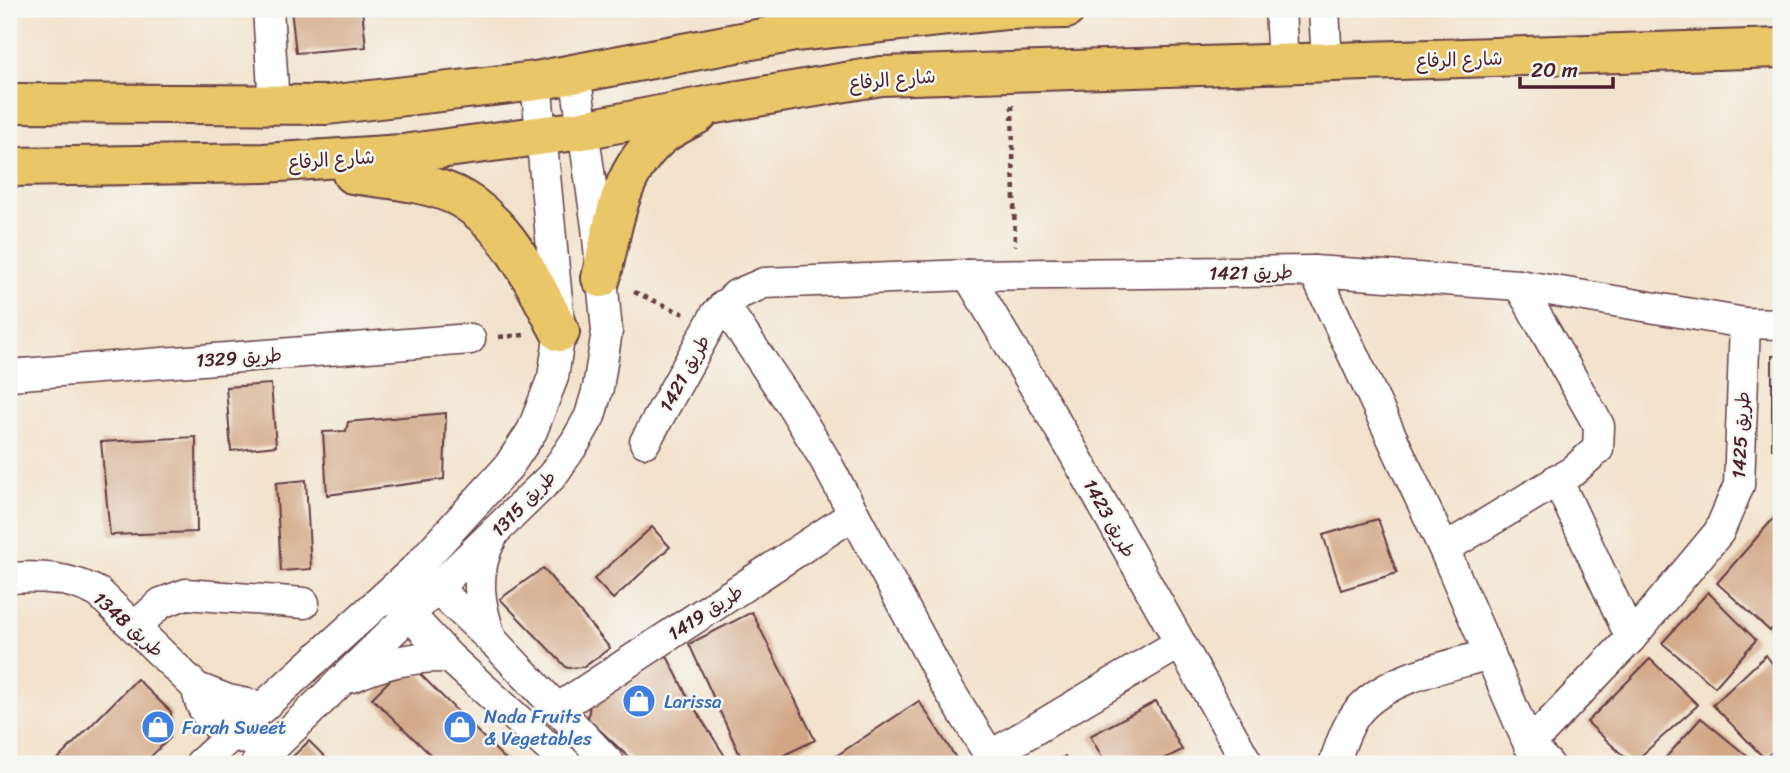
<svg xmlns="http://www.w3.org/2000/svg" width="1790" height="773" viewBox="0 0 1790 773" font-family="Sriracha,'Playpen Sans Arabic',sans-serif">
  <rect width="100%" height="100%" fill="#f6f6f2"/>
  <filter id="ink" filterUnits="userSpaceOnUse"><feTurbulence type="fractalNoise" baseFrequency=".0143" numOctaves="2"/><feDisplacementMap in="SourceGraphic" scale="14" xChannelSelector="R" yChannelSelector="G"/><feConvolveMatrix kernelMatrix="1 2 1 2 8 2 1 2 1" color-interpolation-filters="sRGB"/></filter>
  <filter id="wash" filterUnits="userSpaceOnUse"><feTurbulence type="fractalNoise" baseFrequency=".00686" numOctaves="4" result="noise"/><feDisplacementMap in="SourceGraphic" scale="28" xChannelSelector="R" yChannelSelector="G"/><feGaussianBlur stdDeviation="1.57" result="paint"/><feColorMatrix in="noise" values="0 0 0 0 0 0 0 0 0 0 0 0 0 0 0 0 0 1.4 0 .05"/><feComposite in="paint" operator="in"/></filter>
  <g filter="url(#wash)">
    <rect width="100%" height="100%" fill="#f3e2cb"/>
    <g id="blocks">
      <g fill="#d2a684">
        <polygon points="291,9 362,9 366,47 296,53"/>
        <rect x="1772" y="356" width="9" height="93"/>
        <polygon points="271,384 276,446 231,451 226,387"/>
        <polygon points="446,413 444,479 327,495 323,432 346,431 348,422"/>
        <polygon points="196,437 197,532 110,535 101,442"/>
        <polygon points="306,480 311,569 281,571 276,483"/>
        <polygon points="1378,519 1397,573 1341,590 1323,535"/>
        <polygon points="1773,519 1781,531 1781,619 1770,631 1717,583"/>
        <polygon points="652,527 670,547 613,599 594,579"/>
        <polygon points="543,568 610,648 584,667 567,668 500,599"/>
        <polygon points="1708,592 1756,640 1715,687 1662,643"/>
        <polygon points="752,612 815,740 766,764 744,764 689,644"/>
        <polygon points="665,652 688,698 730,764 636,764 588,719 590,703"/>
        <polygon points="1766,655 1781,675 1781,742 1765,759 1713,705"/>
        <polygon points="1650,659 1698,705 1632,764 1587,722"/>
        <polygon points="397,673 419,673 510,764 440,764 372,698"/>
        <polygon points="137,679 171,712 170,738 143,764 53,764"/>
        <polygon points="919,701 960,764 824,764"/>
        <polygon points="1156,701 1182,750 1154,764 1106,764 1090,736"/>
        <polygon points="1701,718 1752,760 1748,764 1660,764"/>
        <polygon points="309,741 332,764 285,764"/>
        <polygon points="1065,756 1070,764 1051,764"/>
      </g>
    </g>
  </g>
  <g filter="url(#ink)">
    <use href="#blocks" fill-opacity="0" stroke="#633c43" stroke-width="2"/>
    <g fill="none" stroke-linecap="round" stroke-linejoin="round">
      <defs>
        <g id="minor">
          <polyline points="268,9 274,105"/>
          <polyline points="1280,9 1283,64"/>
          <polyline points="1324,9 1327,63"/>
          <polyline points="1314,271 1444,549 1529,745 1548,764"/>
          <polyline points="968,275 1070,446 1248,764"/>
          <polyline points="724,305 793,407 825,460 943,680 995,764"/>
          <polyline points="9,375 470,339"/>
          <polyline points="645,442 716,314 736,295 764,283 968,275 1314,271 1519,285 1745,323 1781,324"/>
          <polyline points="1557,479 1631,638"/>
          <path d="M492,537C473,573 479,605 492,641"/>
          <polyline points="1444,549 1573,471 1598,449 1599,426 1519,285"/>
          <polyline points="423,575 493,641 610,764"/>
          <path d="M9,578C41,576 69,577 99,593L197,688L228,700L262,707"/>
          <polyline points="395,599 449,657 567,764"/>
          <polyline points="135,627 161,603 186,594 304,603"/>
          <path d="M352,677C384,662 414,656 449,657"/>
          <path d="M197,688C201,718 221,732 250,740"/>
          <polyline points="557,709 854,514"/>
          <polyline points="1529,745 1631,638 1719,532 1739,485 1745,323"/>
          <polyline points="990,756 1180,643"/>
          <polyline points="200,764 416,568 508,467 532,431 553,377 560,332 536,81"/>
          <polyline points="256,764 552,476 576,441 590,416 598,388 607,331 597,227 575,73"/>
          <path d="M1334,764C1340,747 1345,729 1356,714C1384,677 1447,667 1490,654"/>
        </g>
        <g id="major">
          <polyline points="9,103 327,105 536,81 794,32 1005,10 1066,9"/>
          <polyline points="9,167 264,163 402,154 583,130 716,104 881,76 1781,48"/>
          <path d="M352,174C386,179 433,182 462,199C510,227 535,285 560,332"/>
          <path d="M601,278C613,227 618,172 661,136C672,127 686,121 698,114"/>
        </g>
      </defs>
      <use href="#minor" stroke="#633c43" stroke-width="33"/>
      <use href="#major" stroke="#633c43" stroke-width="42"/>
      <g stroke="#633c43" stroke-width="4.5" stroke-dasharray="5 5" stroke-linecap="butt">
        <polyline points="1012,105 1015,246"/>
        <polyline points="634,292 684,314"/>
        <polyline points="499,337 525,335"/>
      </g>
      <use href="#minor" stroke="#fff" stroke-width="30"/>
      <use href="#major" stroke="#e9c769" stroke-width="38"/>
    </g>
  </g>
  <defs>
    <symbol id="shop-disc" viewBox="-11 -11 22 22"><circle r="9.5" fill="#3f7fe0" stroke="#f6f6f2"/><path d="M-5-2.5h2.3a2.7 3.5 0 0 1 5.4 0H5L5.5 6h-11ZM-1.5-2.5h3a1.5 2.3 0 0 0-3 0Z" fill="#fff"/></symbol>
  </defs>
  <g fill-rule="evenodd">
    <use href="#shop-disc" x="620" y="682" width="38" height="38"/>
    <use href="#shop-disc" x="139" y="708" width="38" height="38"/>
    <use href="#shop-disc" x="441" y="708" width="38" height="38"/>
  </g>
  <g text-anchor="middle" stroke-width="5" stroke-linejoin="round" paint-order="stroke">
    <g font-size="19" fill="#4a1f2b" stroke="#f6f6f2">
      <text transform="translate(1459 59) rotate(-2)" y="7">شارع الرفاع</text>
      <text transform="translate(892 79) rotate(-5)" y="7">شارع الرفاع</text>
      <text transform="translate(331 159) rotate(-4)" y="7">شارع الرفاع</text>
      <text transform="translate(1251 272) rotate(-1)" y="7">طريق 1421</text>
      <text transform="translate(239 357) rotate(-4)" y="7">طريق 1329</text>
      <text transform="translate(684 373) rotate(-61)" y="7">طريق 1421</text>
      <text transform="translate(1740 435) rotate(-87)" y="7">طريق 1425</text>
      <text transform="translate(523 503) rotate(-46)" y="7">طريق 1315</text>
      <text transform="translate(1110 518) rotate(61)" y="7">طريق 1423</text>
      <text transform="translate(705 612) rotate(-33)" y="7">طريق 1419</text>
      <text transform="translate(129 624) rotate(42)" y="7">طريق 1348</text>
    </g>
    <g font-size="19" fill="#366cbe" stroke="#f6f6f2" text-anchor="start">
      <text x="664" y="708">Larissa</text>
      <text x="484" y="723">Nada Fruits<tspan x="484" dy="22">&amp; Vegetables</tspan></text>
      <text x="182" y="734">Farah Sweet</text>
    </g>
  </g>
  <rect width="1790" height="773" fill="none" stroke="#f6f6f2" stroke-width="35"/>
  <path d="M1520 77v10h93v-10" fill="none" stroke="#4a1f2b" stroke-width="3.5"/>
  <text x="1531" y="77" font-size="21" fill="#4a1f2b" stroke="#f6f6f2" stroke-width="5" paint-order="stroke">20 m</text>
</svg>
